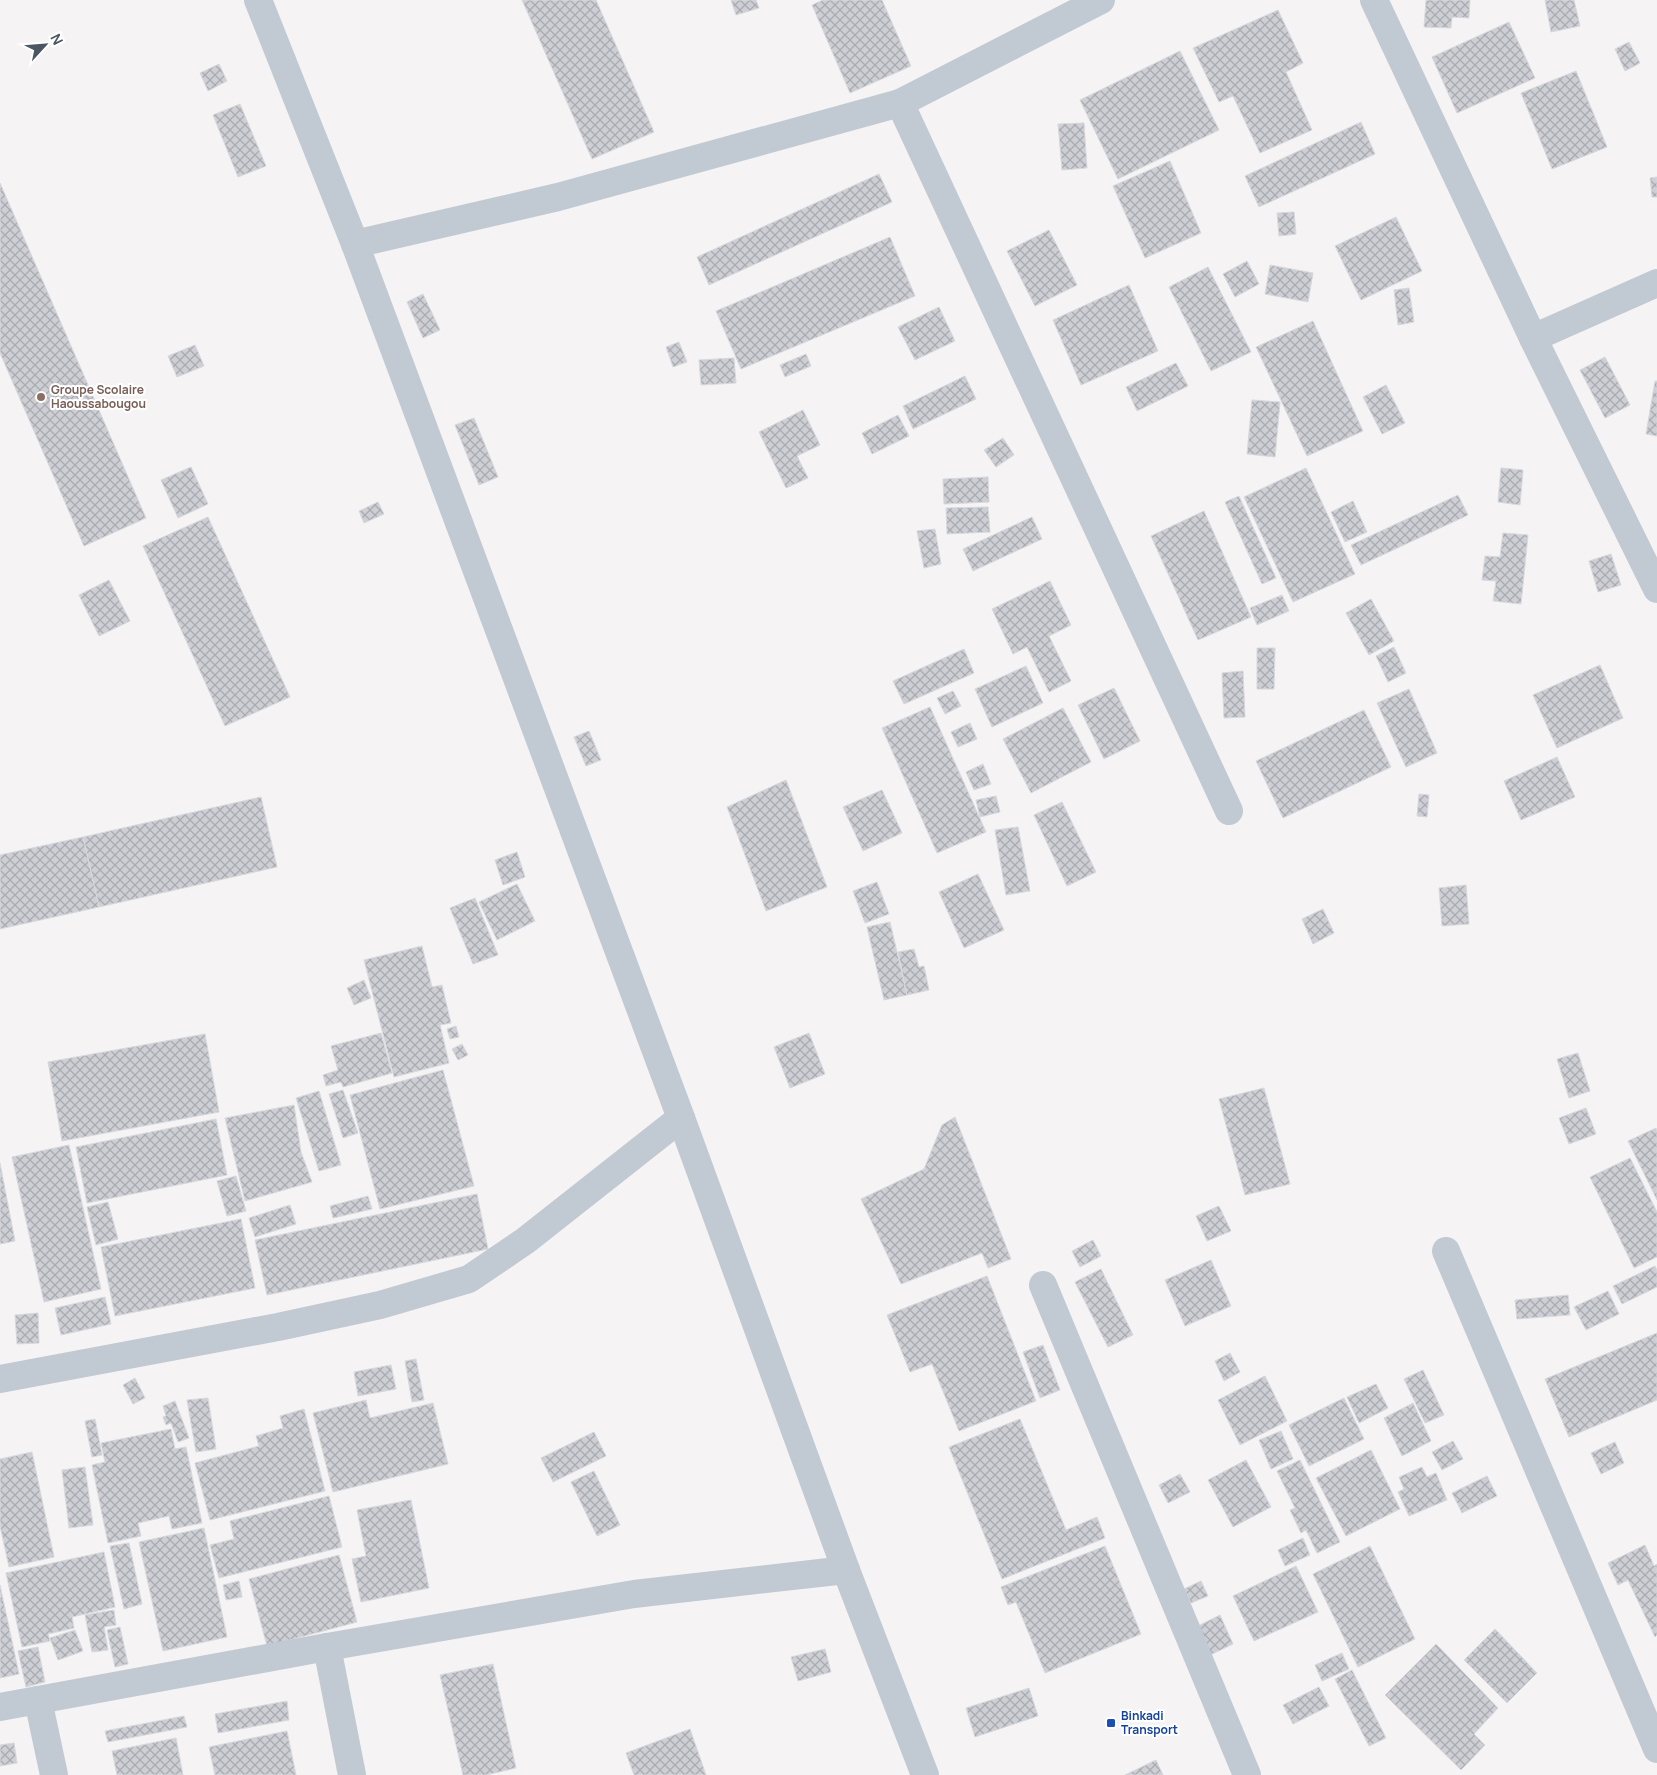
<svg xmlns="http://www.w3.org/2000/svg" width="1657" height="1775" viewBox="0 0 1657 1775" font-family="Manrope,sans-serif">
  <defs>
    <pattern id="building-cross-hatch" width="8" height="8" patternUnits="userSpaceOnUse" patternTransform="scale(1.25)"><rect width="8" height="8" fill="#cdcfd5"/><path d="M0 0l8 8M0 8l8-8" fill="none" stroke="#a8abb0"/></pattern>
  </defs>
  <rect width="100%" height="100%" fill="#f5f3f3"/>
  <g fill="url(#building-cross-hatch)" stroke="#d7d9de">
    <polygon points="522,0 596,0 654,132 592,159"/>
    <polygon points="731,0 756,0 759,8 736,15"/>
    <polygon points="823,0 882,0 911,66 850,93 812,5"/>
    <polygon points="1426,0 1470,0 1469,18 1452,17 1451,28 1424,27"/>
    <polygon points="1545,0 1574,0 1580,26 1551,32"/>
    <polygon points="1278,10 1303,63 1286,72 1312,130 1260,153 1233,96 1219,102 1193,48"/>
    <polygon points="1509,22 1535,78 1457,113 1432,57"/>
    <polygon points="1629,42 1640,63 1625,71 1615,49"/>
    <polygon points="1180,51 1219,130 1118,179 1080,100"/>
    <polygon points="219,64 227,81 208,91 200,73"/>
    <polygon points="1576,71 1607,147 1552,169 1521,93"/>
    <polygon points="240,104 266,166 238,177 213,115"/>
    <polygon points="1361,122 1375,154 1259,207 1245,176"/>
    <polygon points="1084,123 1087,168 1062,170 1058,124"/>
    <polygon points="1170,161 1201,233 1145,258 1113,186"/>
    <polygon points="879,174 892,202 709,285 697,257"/>
    <polygon points="1657,177 1657,197 1652,197 1650,178"/>
    <polygon points="0,183 146,518 84,546 0,353"/>
    <polygon points="1294,212 1296,234 1279,236 1277,213"/>
    <polygon points="1396,217 1422,271 1361,300 1335,246"/>
    <polygon points="1049,230 1077,285 1035,306 1007,251"/>
    <polygon points="890,237 915,296 741,369 716,311"/>
    <polygon points="1247,261 1259,284 1235,297 1223,274"/>
    <polygon points="1270,265 1313,273 1308,302 1265,294"/>
    <polygon points="1208,267 1251,352 1211,371 1169,287"/>
    <polygon points="1129,285 1158,351 1081,385 1053,320"/>
    <polygon points="1409,288 1414,322 1398,325 1394,290"/>
    <polygon points="423,294 440,330 423,338 407,302"/>
    <polygon points="939,307 955,341 915,360 898,327"/>
    <polygon points="1313,321 1363,431 1307,456 1256,347"/>
    <polygon points="679,342 687,362 673,367 666,347"/>
    <polygon points="195,345 204,366 177,377 168,356"/>
    <polygon points="806,354 811,366 785,377 780,365"/>
    <polygon points="1605,357 1630,405 1605,418 1580,370"/>
    <polygon points="734,358 736,383 701,385 699,360"/>
    <polygon points="1176,363 1188,386 1137,411 1126,387"/>
    <polygon points="965,376 976,399 913,429 903,406"/>
    <polygon points="1655,381 1657,381 1657,436 1646,434"/>
    <polygon points="1386,385 1405,423 1382,434 1363,397"/>
    <polygon points="1252,400 1280,402 1275,457 1247,454"/>
    <polygon points="803,410 820,445 797,456 808,478 786,488 759,432"/>
    <polygon points="898,415 909,436 872,454 862,433"/>
    <polygon points="474,418 498,477 479,485 455,425"/>
    <polygon points="1003,438 1014,455 996,467 984,450"/>
    <polygon points="191,467 208,504 178,518 161,480"/>
    <polygon points="1306,468 1355,574 1293,602 1244,497"/>
    <polygon points="1501,468 1523,470 1520,505 1498,502"/>
    <polygon points="988,477 989,502 944,504 943,479"/>
    <polygon points="1458,495 1468,515 1361,565 1351,545"/>
    <polygon points="1239,496 1276,578 1262,584 1225,502"/>
    <polygon points="1353,501 1367,532 1345,542 1331,512"/>
    <polygon points="378,502 384,514 364,523 359,511"/>
    <polygon points="988,507 990,532 947,534 946,508"/>
    <polygon points="1204,511 1251,617 1198,640 1151,536"/>
    <polygon points="208,517 290,697 225,726 143,546"/>
    <polygon points="1032,517 1042,539 973,571 963,549"/>
    <polygon points="935,529 941,564 924,568 917,531"/>
    <polygon points="1503,533 1528,535 1521,604 1493,601 1496,581 1482,580 1485,556 1500,557"/>
    <polygon points="1611,554 1621,585 1598,592 1589,561"/>
    <polygon points="109,580 130,621 99,636 79,595"/>
    <polygon points="1050,581 1071,625 1049,636 1071,681 1049,692 1027,647 1013,654 992,609"/>
    <polygon points="1282,595 1289,611 1257,625 1250,608"/>
    <polygon points="1371,599 1394,641 1369,655 1346,613"/>
    <polygon points="1394,647 1406,673 1388,682 1376,656"/>
    <polygon points="1257,648 1275,648 1274,689 1257,689"/>
    <polygon points="964,649 974,673 904,704 893,681"/>
    <polygon points="1600,665 1623,718 1557,748 1533,695"/>
    <polygon points="1026,666 1043,703 992,727 975,689"/>
    <polygon points="1243,671 1245,717 1224,718 1222,673"/>
    <polygon points="1114,688 1140,741 1104,759 1078,705"/>
    <polygon points="1409,689 1437,753 1406,767 1377,703"/>
    <polygon points="953,691 961,706 945,714 937,698"/>
    <polygon points="930,707 986,832 937,853 882,728"/>
    <polygon points="1063,708 1091,762 1031,793 1003,739"/>
    <polygon points="1364,710 1391,767 1283,818 1256,761"/>
    <polygon points="970,723 977,739 958,747 951,732"/>
    <polygon points="589,731 601,760 586,766 574,737"/>
    <polygon points="1557,757 1575,797 1521,820 1504,781"/>
    <polygon points="983,764 991,784 974,790 966,772"/>
    <polygon points="786,780 827,887 766,911 727,807"/>
    <polygon points="882,790 902,833 863,851 843,807"/>
    <polygon points="1419,794 1429,795 1427,817 1417,816"/>
    <polygon points="996,796 1000,812 980,817 976,800"/>
    <polygon points="261,797 277,867 99,907 83,837"/>
    <polygon points="1062,802 1096,872 1067,886 1034,815"/>
    <polygon points="1018,827 1030,891 1006,895 995,830"/>
    <polygon points="83,837 99,907 0,929 0,855"/>
    <polygon points="517,852 525,877 503,885 495,860"/>
    <polygon points="978,874 1004,930 964,948 939,892"/>
    <polygon points="877,882 889,914 865,923 853,891"/>
    <polygon points="517,884 535,921 497,940 479,902"/>
    <polygon points="1466,885 1469,924 1442,926 1439,888"/>
    <polygon points="475,898 498,955 473,964 450,908"/>
    <polygon points="1323,909 1334,933 1313,944 1302,919"/>
    <polygon points="890,922 907,995 884,1000 867,927"/>
    <polygon points="422,946 432,987 442,985 451,1023 440,1025 449,1063 394,1077 364,960"/>
    <polygon points="914,949 919,967 924,966 929,990 907,995 898,952"/>
    <polygon points="364,980 371,998 354,1005 347,988"/>
    <polygon points="456,1026 459,1037 450,1039 447,1029"/>
    <polygon points="381,1033 392,1073 343,1087 341,1082 326,1086 323,1075 338,1070 331,1046"/>
    <polygon points="809,1033 825,1074 790,1088 774,1047"/>
    <polygon points="205,1034 219,1112 62,1141 48,1062"/>
    <polygon points="462,1044 468,1055 458,1060 452,1049"/>
    <polygon points="1578,1053 1590,1091 1569,1098 1557,1059"/>
    <polygon points="443,1070 474,1186 380,1209 350,1095"/>
    <polygon points="1264,1088 1290,1184 1245,1195 1219,1099"/>
    <polygon points="343,1090 358,1133 343,1138 329,1094"/>
    <polygon points="319,1091 341,1165 319,1171 296,1098"/>
    <polygon points="294,1105 301,1152 312,1182 245,1201 225,1118"/>
    <polygon points="1586,1108 1596,1134 1569,1144 1559,1118"/>
    <polygon points="955,1117 1011,1259 988,1268 982,1253 901,1284 861,1199 924,1169 942,1125"/>
    <polygon points="216,1119 227,1175 87,1203 76,1147"/>
    <polygon points="1656,1128 1657,1131 1657,1200 1628,1141"/>
    <polygon points="69,1145 101,1289 44,1302 12,1157"/>
    <polygon points="1630,1158 1657,1212 1657,1257 1634,1268 1590,1177"/>
    <polygon points="0,1163 15,1241 0,1244"/>
    <polygon points="236,1176 246,1211 227,1216 217,1181"/>
    <polygon points="477,1194 488,1249 267,1295 255,1240"/>
    <polygon points="368,1196 372,1209 333,1218 330,1206"/>
    <polygon points="108,1202 118,1239 96,1245 87,1207"/>
    <polygon points="290,1205 296,1224 255,1237 249,1218"/>
    <polygon points="1219,1206 1231,1231 1207,1241 1196,1216"/>
    <polygon points="241,1219 255,1288 115,1316 101,1247"/>
    <polygon points="1093,1240 1101,1256 1080,1267 1072,1251"/>
    <polygon points="1211,1260 1231,1306 1185,1326 1165,1280"/>
    <polygon points="1655,1266 1657,1270 1657,1287 1622,1304 1613,1286"/>
    <polygon points="1101,1269 1133,1335 1108,1347 1075,1282"/>
    <polygon points="987,1276 1036,1401 959,1431 932,1364 910,1372 887,1315"/>
    <polygon points="1608,1291 1619,1314 1586,1330 1574,1307"/>
    <polygon points="1568,1295 1570,1315 1517,1319 1515,1300"/>
    <polygon points="105,1297 111,1324 61,1335 55,1308"/>
    <polygon points="38,1313 39,1343 17,1344 15,1315"/>
    <polygon points="1657,1333 1657,1400 1569,1437 1545,1379"/>
    <polygon points="1043,1345 1060,1390 1040,1398 1023,1352"/>
    <polygon points="1230,1353 1240,1372 1224,1381 1215,1361"/>
    <polygon points="416,1359 424,1400 412,1402 405,1361"/>
    <polygon points="391,1365 396,1389 358,1396 354,1372"/>
    <polygon points="1423,1370 1444,1415 1425,1423 1404,1379"/>
    <polygon points="1265,1376 1287,1421 1240,1445 1218,1400"/>
    <polygon points="135,1378 145,1398 133,1404 123,1385"/>
    <polygon points="1376,1384 1388,1408 1359,1423 1347,1397"/>
    <polygon points="208,1398 216,1449 196,1452 187,1400"/>
    <polygon points="1344,1398 1364,1439 1309,1466 1289,1425"/>
    <polygon points="366,1400 370,1418 433,1403 448,1464 333,1492 313,1413"/>
    <polygon points="175,1401 189,1438 178,1442 171,1423 166,1425 163,1417 166,1416 163,1406"/>
    <polygon points="1413,1403 1431,1441 1402,1456 1384,1418"/>
    <polygon points="304,1409 325,1491 210,1520 195,1463 259,1446 256,1436 283,1428 280,1416"/>
    <polygon points="95,1419 102,1455 92,1457 85,1421"/>
    <polygon points="1020,1419 1066,1530 1097,1517 1105,1538 1002,1579 949,1447"/>
    <polygon points="171,1429 175,1449 186,1447 202,1523 172,1529 169,1516 138,1523 141,1536 108,1543 92,1465 105,1462 101,1443"/>
    <polygon points="1281,1431 1293,1459 1271,1469 1259,1440"/>
    <polygon points="594,1432 606,1456 553,1482 541,1458"/>
    <polygon points="1453,1441 1463,1459 1442,1470 1432,1452"/>
    <polygon points="1615,1442 1624,1463 1601,1474 1591,1453"/>
    <polygon points="1371,1450 1400,1509 1346,1536 1316,1478"/>
    <polygon points="32,1452 54,1557 9,1567 0,1526 0,1459"/>
    <polygon points="1246,1460 1271,1507 1233,1527 1208,1480"/>
    <polygon points="1300,1460 1340,1542 1317,1553 1306,1530 1301,1533 1290,1510 1295,1508 1277,1471"/>
    <polygon points="85,1467 93,1525 69,1528 62,1470"/>
    <polygon points="1422,1467 1427,1477 1436,1473 1447,1500 1409,1516 1398,1492 1404,1489 1399,1477"/>
    <polygon points="594,1471 620,1525 597,1536 571,1482"/>
    <polygon points="1180,1474 1190,1492 1168,1503 1159,1485"/>
    <polygon points="1487,1476 1497,1496 1462,1513 1452,1493"/>
    <polygon points="329,1496 342,1547 219,1578 210,1545 234,1539 230,1521"/>
    <polygon points="411,1500 429,1588 361,1602 352,1559 366,1556 357,1510"/>
    <polygon points="204,1528 227,1637 163,1651 139,1542"/>
    <polygon points="1303,1538 1310,1555 1285,1566 1278,1550"/>
    <polygon points="129,1543 142,1604 124,1609 110,1546"/>
    <polygon points="1645,1545 1654,1566 1657,1564 1657,1635 1655,1637 1628,1580 1618,1585 1608,1563"/>
    <polygon points="1105,1546 1141,1634 1045,1673 1016,1602 1008,1605 1001,1587"/>
    <polygon points="1370,1546 1415,1639 1358,1667 1313,1574"/>
    <polygon points="104,1552 115,1607 72,1617 74,1628 48,1634 50,1641 22,1647 6,1573"/>
    <polygon points="339,1555 357,1622 267,1646 249,1579"/>
    <polygon points="1296,1566 1318,1612 1254,1641 1233,1596"/>
    <polygon points="239,1581 242,1597 226,1600 223,1585"/>
    <polygon points="1201,1581 1208,1596 1191,1603 1184,1589"/>
    <polygon points="0,1585 19,1674 0,1678"/>
    <polygon points="114,1610 116,1625 104,1627 108,1650 92,1652 85,1615"/>
    <polygon points="1220,1615 1233,1644 1204,1658 1190,1630"/>
    <polygon points="120,1627 128,1664 115,1667 107,1630"/>
    <polygon points="1495,1629 1537,1673 1507,1703 1464,1660"/>
    <polygon points="75,1630 83,1651 58,1660 50,1638"/>
    <polygon points="1436,1644 1498,1708 1474,1734 1485,1745 1461,1770 1385,1695"/>
    <polygon points="38,1647 45,1682 26,1687 18,1651"/>
    <polygon points="825,1649 831,1672 798,1681 791,1657"/>
    <polygon points="1342,1653 1349,1669 1322,1681 1315,1665"/>
    <polygon points="493,1664 516,1768 486,1775 463,1775 440,1675"/>
    <polygon points="1352,1670 1386,1738 1369,1746 1335,1679"/>
    <polygon points="1319,1687 1329,1706 1293,1724 1283,1705"/>
    <polygon points="1029,1688 1038,1716 975,1737 966,1708"/>
    <polygon points="287,1701 289,1720 218,1733 215,1714"/>
    <polygon points="184,1716 187,1727 108,1742 105,1731"/>
    <polygon points="690,1729 706,1775 634,1775 626,1753"/>
    <polygon points="287,1731 296,1775 215,1775 209,1747"/>
    <polygon points="176,1738 183,1775 117,1775 112,1751"/>
    <polygon points="14,1743 17,1763 0,1766 0,1745"/>
    <polygon points="1156,1760 1163,1775 1125,1775"/>
  </g>
  <g fill="none" stroke-linecap="round" stroke-linejoin="round">
    <g stroke="#c1cad2" stroke-width="28">
      <polyline points="1374,0 1533,338 1657,589"/>
      <polyline points="900,103 1229,811"/>
      <polyline points="355,244 558,197 900,103 1101,0"/>
      <polyline points="1533,338 1657,283"/>
      <polyline points="1446,1251 1657,1749"/>
      <polyline points="1043,1285 1247,1775"/>
      <polyline points="0,1379 278,1327 380,1305 469,1279 525,1241 681,1118"/>
      <polyline points="327,1647 352,1775"/>
      <polyline points="38,1700 54,1775"/>
      <polyline points="0,1707 327,1647 634,1594 846,1570"/>
    </g>
    <polyline stroke="#c1cad2" stroke-width="28" points="258,0 355,244 681,1118 846,1570 925,1775"/>
  </g>
  <circle fill="#8d6e63" stroke="#fff" stroke-width="2" cx="41" cy="397" r="5"/>
  <rect fill="#1a4fb4" stroke="#fff" stroke-width="2" x="1106" y="1718" width="10" height="10" rx="2.5"/>
  <g text-anchor="middle" stroke-width="4" stroke-linejoin="round" paint-order="stroke">
    <g font-size="12" font-weight="bold" fill="#785e54" stroke="#fff" text-anchor="start">
      <text x="51" y="394">Groupe Scolaire<tspan x="51" dy="14">Haoussabougou</tspan></text>
    </g>
    <g font-size="12" font-weight="bold" fill="#164399" stroke="#fff" text-anchor="start">
      <text x="1121" y="1720">Binkadi<tspan x="1121" dy="14">Transport</tspan></text>
    </g>
  </g>
  <g transform="translate(45 45) rotate(64)" stroke="#ffffff" stroke-width="4" paint-order="stroke">
  <path d="M0-4L9 19L0 12L-9 19Z" fill="#4a5661"/>
  <text y="-8" font-size="14" font-weight="bold" text-anchor="middle" fill="#4a5661">N</text>
  </g>
</svg>
